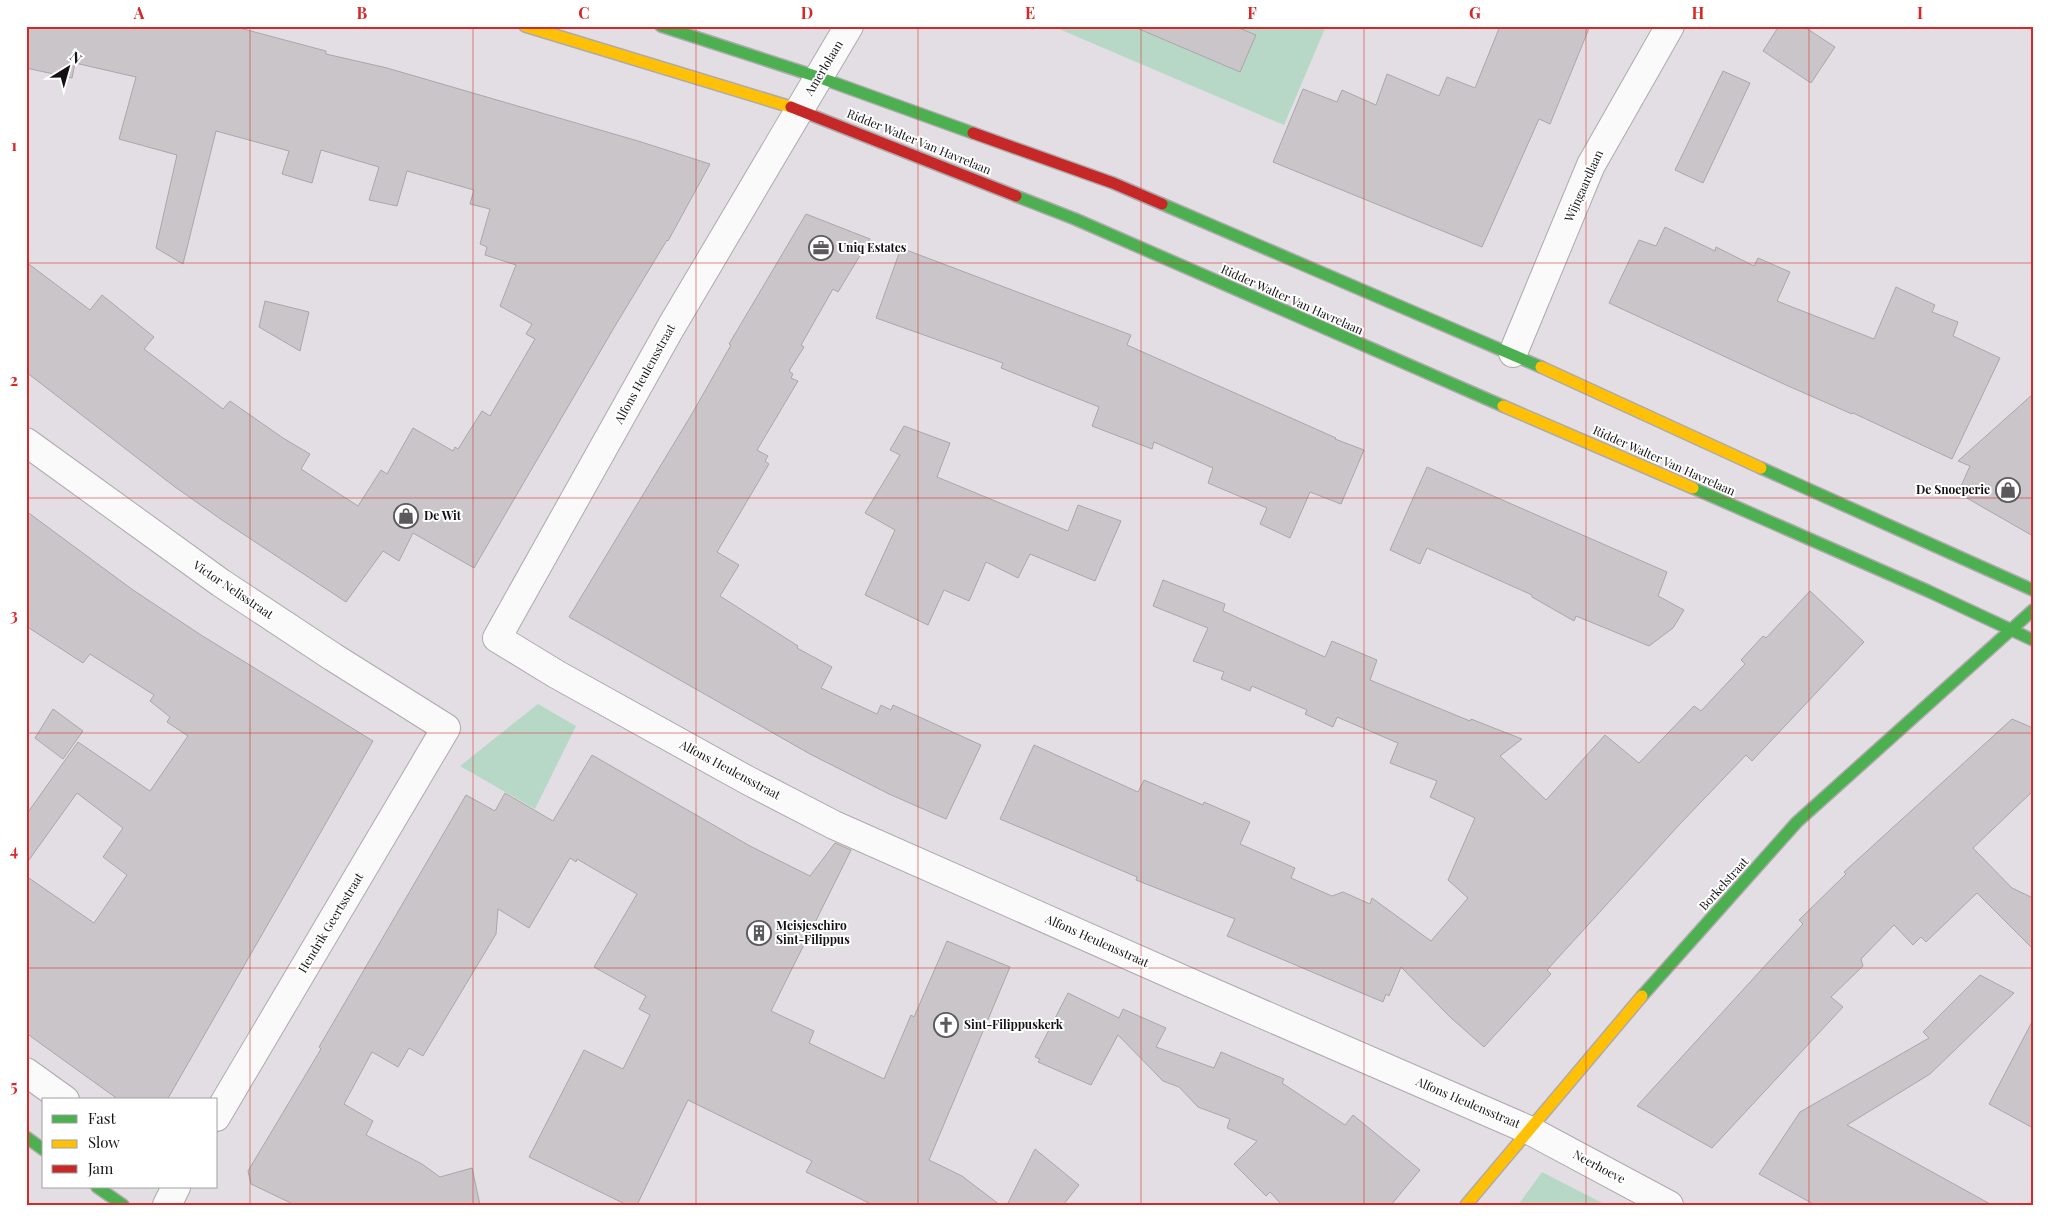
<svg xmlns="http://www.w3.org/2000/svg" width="2059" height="1231" viewBox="0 0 2059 1231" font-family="'Playfair Display',serif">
  <rect width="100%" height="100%" fill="#e2dee3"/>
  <g fill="#b7d8c7">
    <polygon points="1052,26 1326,26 1284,125"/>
    <polygon points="538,704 576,726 535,809 460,766"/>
    <polygon points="1542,1172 1606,1205 1518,1205"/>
  </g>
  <g fill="#c9c5c8" stroke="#aaa7a9">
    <polygon points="26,26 232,26 326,51 326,54 387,68 638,141 710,164 668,241 667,240 615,326 474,568 413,533 399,561 383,551 346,602 222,520 175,487 26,372 26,262 90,310 102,295 154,337 144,349 223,409 230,401 283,438 310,454 301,469 358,506 381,470 387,474 413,428 453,451 455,447 458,449 482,411 490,416 535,339 526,334 532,324 500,306 516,265 485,255 487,247 480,244 490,209 470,204 474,190 407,171 397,206 369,200 379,167 321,150 312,183 282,174 289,151 216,131 183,264 156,248 177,155 119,139 136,77 75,63 72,78 26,68"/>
    <polygon points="1132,26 1234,26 1256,35 1240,72"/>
    <polygon points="1500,26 1590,26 1550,124 1539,119 1482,247 1273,162 1303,89 1337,102 1342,90 1376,105 1387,74 1439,96 1447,77 1475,88"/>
    <polygon points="1779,26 1803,26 1835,47 1811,83 1763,51"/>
    <polygon points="1723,71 1750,83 1703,183 1675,170"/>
    <polygon points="806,214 870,239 838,292 833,289 801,345 804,347 789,371 793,374 791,378 798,381 757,450 768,456 765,461 769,464 717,552 739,565 720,596 798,646 797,648 832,667 821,688 877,714 881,705 891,710 893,705 981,745 946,819 889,794 810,754 569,617 693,412 731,345 729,344"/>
    <polygon points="1665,227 1715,251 1716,247 1754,266 1758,258 1790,272 1777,301 1874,339 1896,287 1935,305 1932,312 1958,322 1953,336 2000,358 1952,459 1853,413 1852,414 1786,385 1609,303 1639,240 1656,246"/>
    <polygon points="901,248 1131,335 1127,345 1336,438 1335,439 1364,450 1341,504 1310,492 1290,538 1260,524 1267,508 1208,483 1213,468 1154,442 1152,449 1092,426 1099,407 1001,368 1003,363 876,318"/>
    <polygon points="265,301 309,312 300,351 259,327"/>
    <polygon points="2033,394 2033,536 1958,493 1970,466 1958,461"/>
    <polygon points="904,426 950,443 937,477 1068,531 1078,505 1121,521 1095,581 1030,554 1018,578 986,562 969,601 944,590 928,625 865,595 895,530 865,513 900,455 890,450"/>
    <polygon points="1427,467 1667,572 1658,596 1684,610 1673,628 1649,646 1576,616 1574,621 1532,597 1532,595 1427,548 1420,564 1390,550"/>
    <polygon points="26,511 133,590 201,635 373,741 167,1100 119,1100 26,1033 26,876 94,923 127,875 103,857 123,828 77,793 26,864 26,815 78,742 150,791 188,736 167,722 170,717 150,701 154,695 90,654 83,663 26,626"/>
    <polygon points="1163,580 1225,604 1223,611 1325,657 1332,641 1377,660 1370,680 1470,721 1471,719 1522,739 1500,756 1546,800 1605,735 1639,763 1694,706 1701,711 1745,664 1741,660 1763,636 1766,638 1810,591 1864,642 1752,761 1746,755 1679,825 1547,970 1551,974 1484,1047 1450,1017 1401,967 1389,996 1386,994 1383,1002 1227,936 1235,919 1136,880 1137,877 1000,819 1034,745 1138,792 1144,780 1203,805 1204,802 1250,822 1240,844 1295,868 1291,878 1332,896 1343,892 1370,904 1372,898 1431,941 1468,898 1448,880 1475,818 1430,797 1437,781 1390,763 1398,743 1337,717 1333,727 1305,714 1307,710 1252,686 1250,691 1221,679 1224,672 1193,661 1208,628 1153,606"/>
    <polygon points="53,709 83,731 63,759 35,738"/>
    <polygon points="2012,719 2033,728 2033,791 1973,848 2012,888 2033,898 2033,949 1977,893 1926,942 1921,937 1913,945 1894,925 1861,959 1863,966 1831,997 1843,1007 1712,1148 1637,1106 1803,924 1799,920 1846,874 1844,872"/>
    <polygon points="592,755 750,846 810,876 835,843 851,850 771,1011 814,1031 809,1043 884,1079 911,1015 914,1017 947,941 1010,967 929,1160 962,1176 1000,1205 873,1205 806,1172 812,1161 688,1100 637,1205 627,1205 529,1157 584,1050 623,1069 650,1015 639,1009 646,996 594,967 637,894 577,859 576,862 570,858 529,928 498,909 496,934 423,1056 409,1048 398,1067 372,1052 344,1104 373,1121 366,1135 422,1164 440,1177 472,1168 480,1205 295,1205 251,1184 248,1171 321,1049 319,1047 466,795 495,811 505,793 553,821"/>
    <polygon points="1980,975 2014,993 1930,1074 1847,1125 1992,1205 1815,1205 1759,1174 1800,1112 1929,1038 1923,1032"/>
    <polygon points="1068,993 1119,1018 1123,1009 1166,1028 1156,1047 1214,1068 1221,1052 1284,1079 1282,1083 1345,1125 1353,1115 1420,1170 1391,1205 1282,1205 1270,1192 1266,1196 1234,1164 1257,1141 1227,1128 1230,1119 1198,1107 1179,1087 1163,1081 1118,1035 1091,1085 1038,1062 1040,1059 1035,1057"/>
    <polygon points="2033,1020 2033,1128 1989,1104"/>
    <polygon points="1035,1149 1079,1185 1063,1205 1007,1205"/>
  </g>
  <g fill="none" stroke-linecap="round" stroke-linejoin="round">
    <defs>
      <g id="street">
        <polyline points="849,26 671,327 497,638 556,674 747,780 834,825 1191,983 1529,1130 1669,1205"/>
        <polyline points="1513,353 1591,165 1670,26"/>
        <polyline points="26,442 221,583 333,657 446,728 216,1117"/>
        <polyline points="26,1072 65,1100"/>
        <polyline points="167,1205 176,1187"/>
      </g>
      <g id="fast">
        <polyline points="661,26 818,77 973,133"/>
        <polyline points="1016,196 1075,219 1503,406"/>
        <polyline points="1162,204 1541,367"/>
        <polyline points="1761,468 2033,590"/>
        <polyline points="1693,488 1928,591 2033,640"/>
        <polyline points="1642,996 1797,822 2033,610"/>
        <polyline points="26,1137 44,1150"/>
        <polyline points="97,1187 123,1205"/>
      </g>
      <g id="slow">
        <polyline points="525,26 791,107"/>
        <polyline points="1541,367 1761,468"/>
        <polyline points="1503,406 1693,488"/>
        <polyline points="1466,1205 1642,996"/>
      </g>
      <g id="jam">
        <polyline points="791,107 1016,196"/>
        <polyline points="973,133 1113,183 1162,204"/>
      </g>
    </defs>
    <use href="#street" stroke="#adaaad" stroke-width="30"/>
    <use href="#fast" stroke="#adaaad" stroke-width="14"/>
    <use href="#slow" stroke="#adaaad" stroke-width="14"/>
    <use href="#jam" stroke="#adaaad" stroke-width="14"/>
    <use href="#street" stroke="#fbfafb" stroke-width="28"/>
    <use href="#fast" stroke="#4caf50" stroke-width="11"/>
    <use href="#slow" stroke="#ffc107" stroke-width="11"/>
    <use href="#jam" stroke="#c62828" stroke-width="11"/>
  </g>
  <path fill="none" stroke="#d62828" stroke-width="1" stroke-opacity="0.55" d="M250,26V1205M473,26V1205M696,26V1205M918,26V1205M1141,26V1205M1364,26V1205M1586,26V1205M1809,26V1205M26,263H2033M26,498H2033M26,733H2033M26,968H2033"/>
  <defs>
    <symbol id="office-ring" viewBox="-11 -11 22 22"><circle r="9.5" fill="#fff" stroke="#5b595c" stroke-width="1.5"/><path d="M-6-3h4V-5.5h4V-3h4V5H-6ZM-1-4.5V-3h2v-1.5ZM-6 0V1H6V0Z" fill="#5b595c"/></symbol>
    <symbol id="shop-ring" viewBox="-11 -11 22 22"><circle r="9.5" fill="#fff" stroke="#5b595c" stroke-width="1.5"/><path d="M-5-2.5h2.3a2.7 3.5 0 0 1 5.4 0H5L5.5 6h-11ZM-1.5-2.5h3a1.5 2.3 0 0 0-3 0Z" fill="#5b595c"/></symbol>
    <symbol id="building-ring" viewBox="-11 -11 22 22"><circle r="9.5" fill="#fff" stroke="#5b595c" stroke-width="1.5"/><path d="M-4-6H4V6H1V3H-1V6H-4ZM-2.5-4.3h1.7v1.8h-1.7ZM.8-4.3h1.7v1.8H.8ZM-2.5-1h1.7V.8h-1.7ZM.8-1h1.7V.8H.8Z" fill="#5b595c"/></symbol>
    <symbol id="church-ring" viewBox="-11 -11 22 22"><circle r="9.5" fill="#fff" stroke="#5b595c" stroke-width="1.5"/><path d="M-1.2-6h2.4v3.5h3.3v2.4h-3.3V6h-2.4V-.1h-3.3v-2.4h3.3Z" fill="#5b595c"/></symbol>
  </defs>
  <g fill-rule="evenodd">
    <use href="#office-ring" x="807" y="234" width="28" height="28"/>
    <use href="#shop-ring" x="1994" y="476" width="28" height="28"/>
    <use href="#shop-ring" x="392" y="502" width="28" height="28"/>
    <use href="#building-ring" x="745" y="919" width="28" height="28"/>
    <use href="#church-ring" x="932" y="1011" width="28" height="28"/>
  </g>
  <g text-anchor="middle" stroke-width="4" stroke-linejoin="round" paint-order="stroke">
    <g font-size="12" fill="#131113" stroke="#fff">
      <text transform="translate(824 68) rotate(-59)" y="4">Amerlolaan</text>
      <text transform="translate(919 142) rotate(22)" y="4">Ridder Walter Van Havrelaan</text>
      <text transform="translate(1584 186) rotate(-66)" y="4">Wijngaardlaan</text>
      <text transform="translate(1292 300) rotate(24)" y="4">Ridder Walter Van Havrelaan</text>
      <text transform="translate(645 374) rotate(-61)" y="4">Alfons Heulensstraat</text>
      <text transform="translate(1664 461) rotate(24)" y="4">Ridder Walter Van Havrelaan</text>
      <text transform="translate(233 590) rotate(34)" y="4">Victor Nelisstraat</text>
      <text transform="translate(730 770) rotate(28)" y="4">Alfons Heulensstraat</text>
      <text transform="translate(1724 884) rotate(-48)" y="4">Borkelstraat</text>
      <text transform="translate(331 923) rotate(-59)" y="4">Hendrik Geertsstraat</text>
      <text transform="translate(1097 941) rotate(24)" y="4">Alfons Heulensstraat</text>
      <text transform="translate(1468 1103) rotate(23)" y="4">Alfons Heulensstraat</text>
      <text transform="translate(1599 1167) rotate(28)" y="4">Neerhoeve</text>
    </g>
    <g font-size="12" font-weight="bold" fill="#131113" stroke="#fff" text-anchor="start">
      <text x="838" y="252">Uniq Estates</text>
      <text x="1990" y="494" text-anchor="end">De Snoeperie</text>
      <text x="424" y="520">De Wit</text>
      <text x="776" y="930">Meisjeschiro<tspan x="776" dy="14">Sint-Filippus</tspan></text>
      <text x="964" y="1029">Sint-Filippuskerk</text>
    </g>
  </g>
  <rect width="2059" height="1231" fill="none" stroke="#ffffff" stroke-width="55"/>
  <rect x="42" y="1098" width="175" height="90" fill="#ffffff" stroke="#a1a0a1"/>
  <rect x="52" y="1115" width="25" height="8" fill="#4caf50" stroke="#a1a0a1"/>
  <text x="88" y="1124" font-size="15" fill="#131113">Fast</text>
  <rect x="52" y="1140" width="25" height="8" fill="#ffc107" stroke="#a1a0a1"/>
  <text x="88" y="1148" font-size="15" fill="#131113">Slow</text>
  <rect x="52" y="1165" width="25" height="8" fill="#c62828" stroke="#a1a0a1"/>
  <text x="88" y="1174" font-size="15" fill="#131113">Jam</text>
  <g transform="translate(68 68) rotate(37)" stroke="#ffffff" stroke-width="4" paint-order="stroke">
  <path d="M0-4L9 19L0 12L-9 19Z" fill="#131113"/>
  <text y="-8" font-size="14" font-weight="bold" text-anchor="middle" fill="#131113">N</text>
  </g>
  <rect x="28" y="28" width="2004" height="1176" fill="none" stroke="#d62828" stroke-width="2"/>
  <g font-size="16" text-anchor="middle" font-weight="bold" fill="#d62828">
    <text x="139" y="19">A</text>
    <text x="362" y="19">B</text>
    <text x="584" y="19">C</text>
    <text x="807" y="19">D</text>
    <text x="1030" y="19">E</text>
    <text x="1252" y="19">F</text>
    <text x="1475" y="19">G</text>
    <text x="1698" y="19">H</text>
    <text x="1920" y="19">I</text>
    <text x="14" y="151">1</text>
    <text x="14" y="386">2</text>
    <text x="14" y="621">3</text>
    <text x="14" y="856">4</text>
    <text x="14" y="1092">5</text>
  </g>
</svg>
